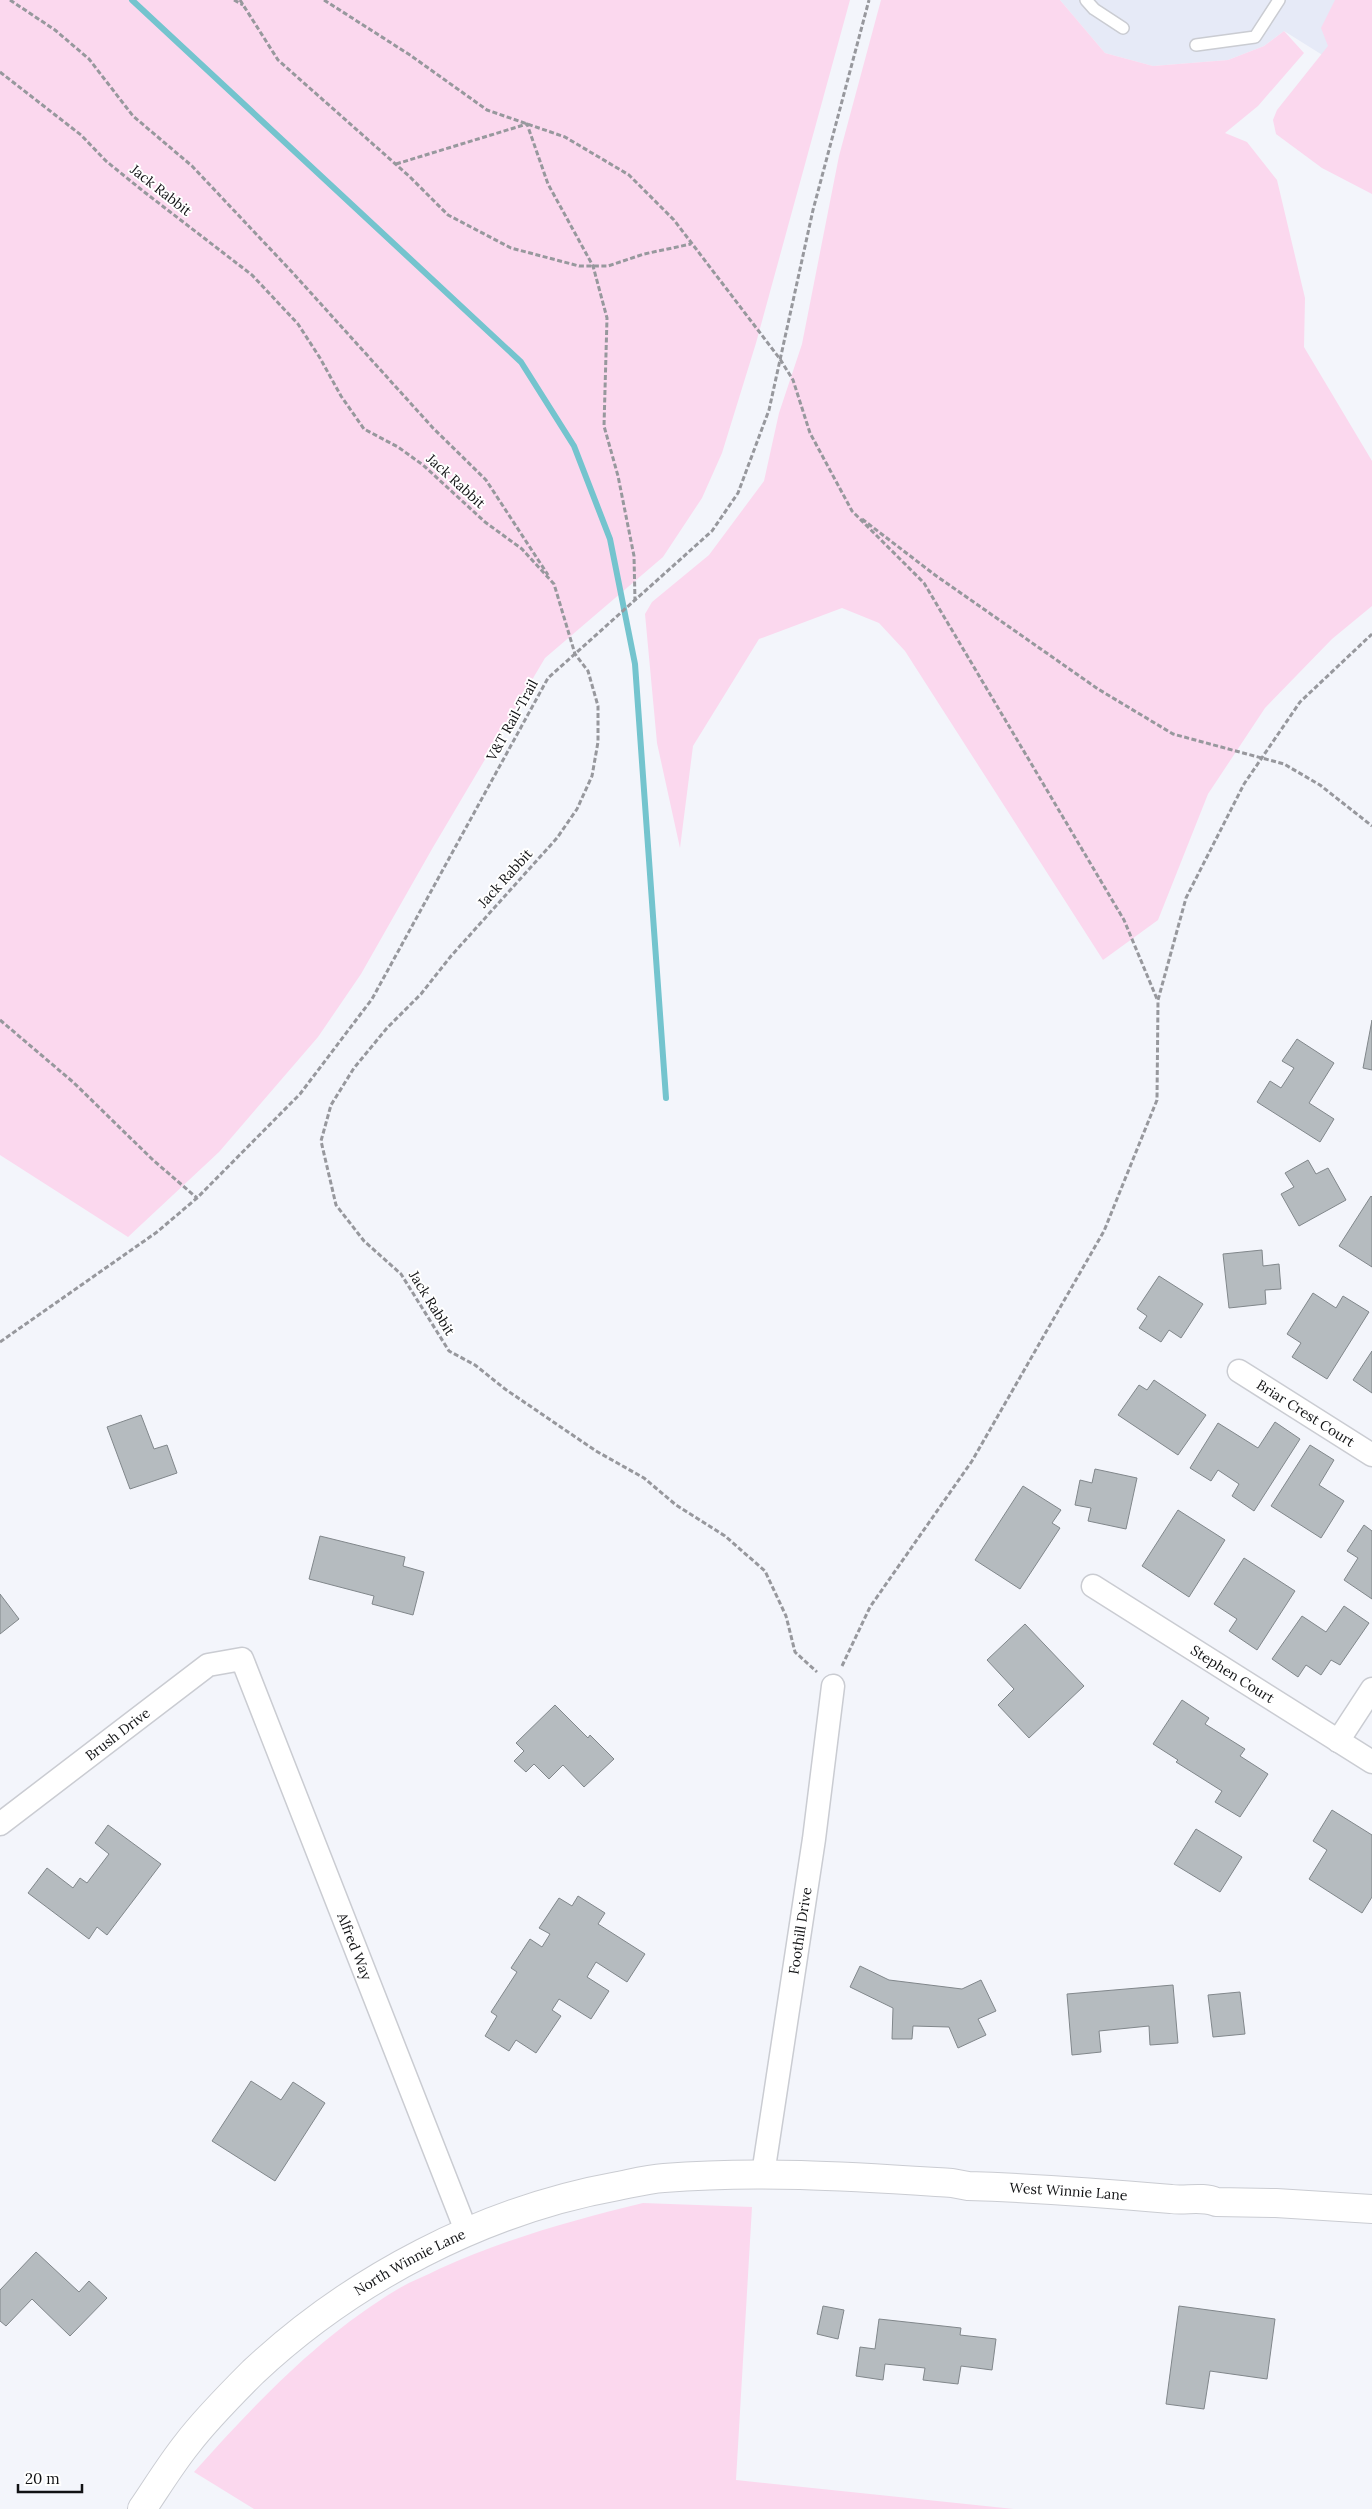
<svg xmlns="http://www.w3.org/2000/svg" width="1372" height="2509" viewBox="0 0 1372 2509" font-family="Lora,serif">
  <rect width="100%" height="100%" fill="#f3f5fb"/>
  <polygon fill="#e6eaf7" points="1060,0 1372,0 1372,86 1284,31 1264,46 1228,60 1153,66 1105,53"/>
  <g fill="#fbd8ee">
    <polygon points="0,0 850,0 756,343 722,453 702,498 663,557 545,658 432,849 361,974 318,1037 219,1152 128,1237 0,1155"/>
    <polygon points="881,0 1060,0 1105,53 1153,66 1228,60 1264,46 1284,31 1304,53 1258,106 1225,133 1247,142 1277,180 1305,298 1304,347 1372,461 1372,606 1332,639 1265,708 1208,794 1158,920 1103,960 905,651 879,623 842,608 759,639 693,746 680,848 657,743 645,614 652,602 709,555 764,481 779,413 802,344 839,156"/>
    <polygon points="1335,0 1372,0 1372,194 1322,168 1276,134 1273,120 1277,110 1328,46 1321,28"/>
    <path d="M643,2203L752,2207L736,2480L1014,2509H254L194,2472C255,2404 319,2336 398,2289C411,2281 426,2276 439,2269C505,2239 573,2220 643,2203Z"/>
  </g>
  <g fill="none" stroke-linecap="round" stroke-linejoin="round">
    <polyline stroke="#74c4ce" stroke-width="6" points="132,0 521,362 574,446 610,539 635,664 666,1098"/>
  </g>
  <g fill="#b5bbbf" stroke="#81878b">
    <polygon points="1372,1020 1372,1070 1363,1068"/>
    <polygon points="1297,1039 1334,1063 1309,1103 1334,1119 1320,1142 1257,1102 1270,1081 1281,1088 1294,1068 1282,1061"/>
    <polygon points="1308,1160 1316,1174 1328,1168 1346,1200 1299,1226 1281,1194 1294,1187 1285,1173"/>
    <polygon points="1371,1196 1372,1197 1372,1267 1339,1246"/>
    <polygon points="1262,1250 1263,1266 1279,1264 1281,1289 1265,1290 1266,1304 1229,1308 1223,1254"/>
    <polygon points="1159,1276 1203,1304 1181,1338 1169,1330 1161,1342 1139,1328 1147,1316 1137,1309"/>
    <polygon points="1313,1293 1336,1308 1343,1296 1369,1312 1327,1379 1292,1357 1301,1343 1287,1334"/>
    <polygon points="1372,1351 1372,1393 1353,1380"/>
    <polygon points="1154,1380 1206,1415 1178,1455 1118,1415 1139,1385 1147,1390"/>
    <polygon points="141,1415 154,1449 167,1445 177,1473 130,1489 107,1427"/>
    <polygon points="1275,1422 1300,1439 1254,1511 1232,1496 1239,1484 1218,1470 1211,1481 1190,1468 1218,1423 1258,1448"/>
    <polygon points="1310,1445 1334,1460 1319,1485 1344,1501 1321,1538 1271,1506"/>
    <polygon points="1095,1469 1137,1478 1126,1529 1088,1521 1091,1508 1075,1505 1080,1480 1092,1483"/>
    <polygon points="1023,1486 1061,1510 1052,1523 1060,1528 1020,1589 975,1560"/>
    <polygon points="1178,1510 1225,1540 1189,1597 1142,1566"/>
    <polygon points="1364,1525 1372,1531 1372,1599 1344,1580 1358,1558 1347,1551"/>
    <polygon points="320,1536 405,1557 403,1566 424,1572 413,1615 372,1604 374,1596 309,1579"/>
    <polygon points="1244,1558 1295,1591 1257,1650 1229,1631 1237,1619 1214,1604"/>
    <polygon points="0,1594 19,1619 0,1634"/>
    <polygon points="1344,1606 1369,1623 1340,1665 1331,1660 1321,1675 1306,1665 1298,1677 1272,1659 1302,1616 1326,1632"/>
    <polygon points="1025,1624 1084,1686 1029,1738 998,1705 1014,1689 987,1660"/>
    <polygon points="1182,1700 1209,1718 1205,1724 1245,1749 1240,1756 1268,1774 1240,1817 1215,1802 1222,1791 1176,1762 1178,1760 1153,1744"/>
    <polygon points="555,1705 588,1738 590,1735 614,1759 584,1787 563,1765 549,1779 534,1764 526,1772 514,1761 524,1751 516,1743"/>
    <polygon points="1332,1810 1372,1835 1372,1897 1362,1913 1309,1879 1327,1850 1313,1841"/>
    <polygon points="108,1825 161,1864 107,1935 97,1927 89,1939 28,1893 47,1868 73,1888 80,1878 87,1883 109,1854 95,1843"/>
    <polygon points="1196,1829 1242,1857 1220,1892 1174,1864"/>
    <polygon points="578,1896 605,1913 598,1924 645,1954 627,1982 596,1962 587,1977 609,1991 591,2019 559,1999 552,2010 561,2016 536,2053 516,2040 509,2051 485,2036 497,2016 491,2012 517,1972 511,1968 530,1939 542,1947 550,1934 539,1928 559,1898 572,1906"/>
    <polygon points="860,1966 889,1980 962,1989 981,1980 996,2011 978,2019 986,2035 958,2048 949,2027 913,2026 912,2039 892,2039 893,2008 850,1987"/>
    <polygon points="1173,1985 1178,2043 1150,2045 1149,2026 1099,2031 1101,2052 1072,2055 1067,1994"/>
    <polygon points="1240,1992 1245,2034 1213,2037 1208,1995"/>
    <polygon points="251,2081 281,2100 293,2082 325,2103 275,2181 212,2141"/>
    <polygon points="36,2252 79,2292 89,2281 107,2298 70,2336 32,2299 6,2326 0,2321 0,2290"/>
    <polygon points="823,2306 844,2310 838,2339 817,2334"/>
    <polygon points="1179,2306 1275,2319 1267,2379 1210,2371 1204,2409 1166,2404"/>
    <polygon points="879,2319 961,2328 960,2335 996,2339 992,2370 961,2366 958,2384 923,2380 925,2368 885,2364 883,2380 856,2376 860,2347 875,2349"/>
  </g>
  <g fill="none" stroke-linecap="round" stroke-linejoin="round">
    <defs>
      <g id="service">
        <polyline points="1086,0 1094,9 1123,28"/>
        <polyline points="1196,45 1255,37 1279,0"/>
      </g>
      <g id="minor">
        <path id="s1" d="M1239,1371L1372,1455"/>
        <path id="s2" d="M1093,1586L1372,1762"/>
        <polyline points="1338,1741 1372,1689"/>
        <path id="s3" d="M0,1824L208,1665L242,1659L467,2233"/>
        <path id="s4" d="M763,2174L814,1839L833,1686"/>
      </g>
      <g id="tertiary">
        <path id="s5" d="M142,2509C157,2487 171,2464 187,2444C206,2419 231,2394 253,2372C352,2279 484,2210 618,2186C633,2183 649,2179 664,2178C760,2170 857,2177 952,2183L968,2186C1036,2188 1103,2193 1171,2199C1186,2201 1202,2196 1216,2202L1276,2203L1372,2209"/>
      </g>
    </defs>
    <use href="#service" stroke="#caccd2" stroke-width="14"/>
    <use href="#minor" stroke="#caccd2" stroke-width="25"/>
    <use href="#tertiary" stroke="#caccd2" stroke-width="30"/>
    <g stroke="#97989d" stroke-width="3" stroke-dasharray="5 2.5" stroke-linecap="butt">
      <polyline points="10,0 55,30 89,59 133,116 192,166 292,272 433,428 486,480 548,575"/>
      <polyline points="234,0 243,5"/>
      <polyline points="240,0 278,60 409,176 448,215 511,248 579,266 608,266 644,254 691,244"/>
      <polyline points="324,0 410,55 487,110 565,137 629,175 674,220 780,359 793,380 810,433 852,511 924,583 1124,920 1157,999"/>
      <polyline points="0,72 81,135 106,161 143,191 252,275 298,324 320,358 341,396 364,429 398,447 423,465 485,522 522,549 554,584 575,654 588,671 598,706 598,742 592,776 577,809 557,838 451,956 421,994 387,1028 354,1068 331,1105 321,1141 336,1205 364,1241 401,1274 449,1351 475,1365 505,1389 596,1451 644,1478 676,1505 725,1536 765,1571 786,1616 795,1652 817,1672"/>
      <polyline points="396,164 527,124 548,184 593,266 607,318 604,426 618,476 634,556 635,601"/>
      <polyline points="862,519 935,575 1098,689 1173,734 1284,764 1320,785 1372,826"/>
      <polyline points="0,1020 73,1082 153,1160 197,1198"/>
      <polyline points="0,1342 157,1232 197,1198 300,1094 372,999 548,678 712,531 738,493 769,410 813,210 869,0"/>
      <polyline points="842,1666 870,1607 972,1461 1104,1231 1157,1100 1158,1000 1186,898 1244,784 1300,702 1372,634"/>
    </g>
    <use href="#service" stroke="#fff" stroke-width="11"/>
    <use href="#minor" stroke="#fff" stroke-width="22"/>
    <use href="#tertiary" stroke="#fff" stroke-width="28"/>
  </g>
  <g text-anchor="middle" stroke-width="4" stroke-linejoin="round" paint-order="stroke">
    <g font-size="14" fill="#111214" stroke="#fff">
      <text transform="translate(161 190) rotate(38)" y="5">Jack Rabbit</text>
      <text transform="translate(456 481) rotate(42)" y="5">Jack Rabbit</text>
      <text transform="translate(512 720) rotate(-61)" y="5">V&amp;T Rail-Trail</text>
      <text transform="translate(505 878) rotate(-48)" y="5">Jack Rabbit</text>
      <text transform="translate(432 1303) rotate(58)" y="5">Jack Rabbit</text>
      <text dy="5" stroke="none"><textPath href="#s1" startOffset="79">Briar Crest Court</textPath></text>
      <text dy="5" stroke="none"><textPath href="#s2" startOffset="165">Stephen Court</textPath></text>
      <text dy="5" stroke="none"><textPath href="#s3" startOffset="148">Brush Drive</textPath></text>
      <text dy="5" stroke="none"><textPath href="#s4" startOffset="246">Foothill Drive</textPath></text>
      <text dy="5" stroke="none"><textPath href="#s3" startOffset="605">Alfred Way</textPath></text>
      <text dy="5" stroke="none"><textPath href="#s5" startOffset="1044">West Winnie Lane</textPath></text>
      <text dy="5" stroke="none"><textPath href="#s5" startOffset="369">North Winnie Lane</textPath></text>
    </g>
  </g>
  <path d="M18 2484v8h64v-8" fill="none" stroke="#111214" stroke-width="2.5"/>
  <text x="25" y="2484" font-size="15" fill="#111214" stroke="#ffffff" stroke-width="4" paint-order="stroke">20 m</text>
</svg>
